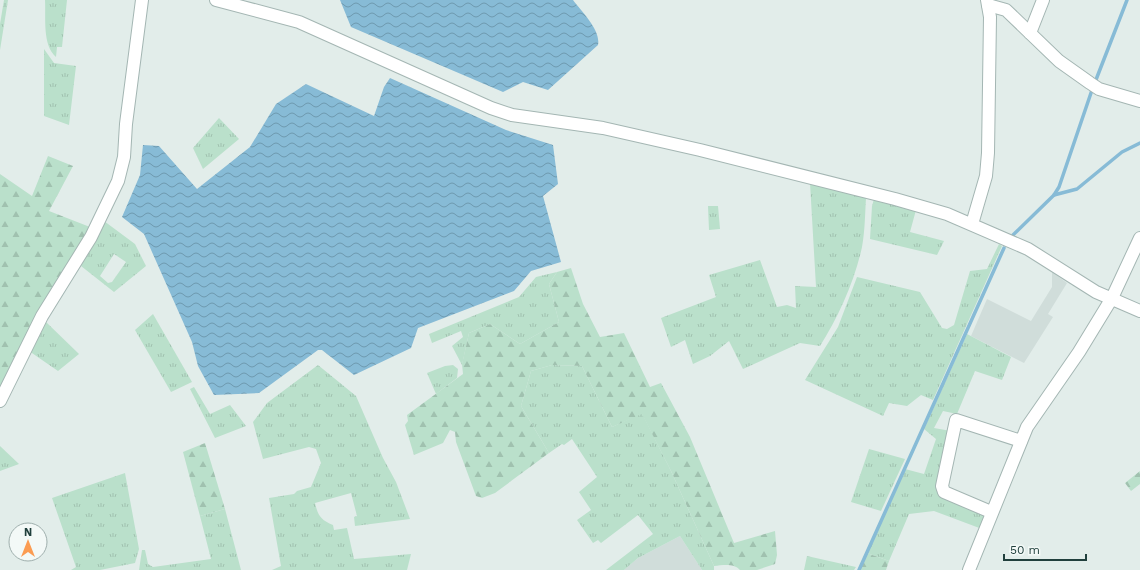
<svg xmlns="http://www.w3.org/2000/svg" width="1140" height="570" viewBox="0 0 1140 570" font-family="'Work Sans',sans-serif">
  <defs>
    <pattern id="grass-tufts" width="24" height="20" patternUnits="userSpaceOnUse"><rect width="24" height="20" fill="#bae0cb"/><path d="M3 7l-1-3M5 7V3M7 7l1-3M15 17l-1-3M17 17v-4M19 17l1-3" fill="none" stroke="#a0c1af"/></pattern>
    <pattern id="forest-firs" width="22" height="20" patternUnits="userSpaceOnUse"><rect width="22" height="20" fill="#bae0cb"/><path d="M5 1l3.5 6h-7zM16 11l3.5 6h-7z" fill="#a0c1af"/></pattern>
    <pattern id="water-waves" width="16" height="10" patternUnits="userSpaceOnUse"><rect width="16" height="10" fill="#87bbd6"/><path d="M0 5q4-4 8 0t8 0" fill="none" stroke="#6e99af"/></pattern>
  </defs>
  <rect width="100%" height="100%" fill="#e2edea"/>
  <g fill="#d0ddda">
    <polygon points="1052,272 1067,283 1048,314 1053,317 1024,363 971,336 987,299 1031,321 1052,287"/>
    <polygon points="680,536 702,570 624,570 638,558"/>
  </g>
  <g fill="url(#grass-tufts)" fill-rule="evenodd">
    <polygon points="4,0 8,0 0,50 0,24"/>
    <path d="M45,0H67L62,47H57L56,57C42,45 46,17 45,0Z"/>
    <polygon points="44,49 54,63 76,66 69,125 44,116"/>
    <polygon points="219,118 239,139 203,169 193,148"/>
    <path d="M810,183L866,198C865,214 865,231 862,247C855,280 838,318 820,346L800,343L743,369L729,341L710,356L693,364L685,340L671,347L661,318L716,297L709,275L760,260L777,307L787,305L796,308L795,286L816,287Z"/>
    <polygon points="874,199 916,210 910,232 944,241 937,255 870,239 872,206"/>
    <polygon points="708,206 718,206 720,229 709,230"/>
    <path d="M104,221L135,244L146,266L114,292L81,266ZM114,254L126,262L112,282L108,283L100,276Z"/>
    <polygon points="999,244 1002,246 933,400 921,395 907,406 889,403 883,416 805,380 838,327 857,277 920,292 942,328 947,329 954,325 970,271 987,269"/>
    <polygon points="557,272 549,284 559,322 520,344 490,324 469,333 462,365 452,346 463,337 461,331 432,343 429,334 519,297 536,277"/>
    <polygon points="153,314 192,382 171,392 135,330"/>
    <polygon points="45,321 79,354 58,371 29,351"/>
    <polygon points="967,334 1011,357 1002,380 975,371 957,414 943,411 934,428 951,431 938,484 987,516 982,529 934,511 909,514 889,561 867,553 905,469 924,474 936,439 924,429"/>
    <path d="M318,365L356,396L383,458L396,482L410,519L355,526L354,517L357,516L351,493L315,503C318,516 321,520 333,525L334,530L347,528L354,559L411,554L407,570H272L281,566L269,498L294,494L297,491L311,487L321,463L316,449L309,447L263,459L253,422L267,403Z"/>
    <polygon points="453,365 458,369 457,378 436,394 427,373 445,366"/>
    <polygon points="552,365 582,366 612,427 642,413 671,471 714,566 714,570 702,570 680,536 638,558 624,570 606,570 653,534 638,515 601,543 598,540 593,543 577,520 591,510 579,492 597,477 572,439 564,445 562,444 549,453 521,406 531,371"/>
    <polygon points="194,387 210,414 230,405 246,426 215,438 190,389"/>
    <polygon points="0,446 19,464 0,471"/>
    <polygon points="869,449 905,459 881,511 851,502"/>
    <polygon points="125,473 139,549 135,563 100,570 71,570 76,567 52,498"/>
    <polygon points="225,509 241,570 139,570 142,550 145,550 148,564 153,567 211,559 200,516"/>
    <polygon points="807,556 856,567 854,570 804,570"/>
  </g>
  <g fill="url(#forest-firs)">
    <polygon points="48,156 73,166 49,211 90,227 47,299 0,389 0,174 32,196"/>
    <path d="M571,268L583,304L600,337L624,333L650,387L661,383L690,437L734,543L775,531L777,555L775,564L757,570H740C734,563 723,565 714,566L671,471L642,414L612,427L582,366L552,365L531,371L521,406L549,453L495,493L482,498L476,496L456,442L455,432L450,430L443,443L414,455L405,425L408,421L407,415L463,374L462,364L469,333L490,324L520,344L559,322L549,284L557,272Z"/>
    <polygon points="205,443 225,509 200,516 183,452"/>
    <polygon points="1140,471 1140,484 1131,491 1125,483"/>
    <polygon points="867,553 889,561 886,570 860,570"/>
  </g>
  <g fill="url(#water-waves)">
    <path d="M340,0H573C582,12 601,30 598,45L548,90L523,82L503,92L351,27Z"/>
    <polygon points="390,78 506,130 553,145 558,184 543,196 561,262 531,271 514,291 418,328 411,348 354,375 322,350 318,350 259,393 214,395 198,366 192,342 144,234 122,217 140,175 143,145 159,146 197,189 250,147 276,104 306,84 374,116 384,87"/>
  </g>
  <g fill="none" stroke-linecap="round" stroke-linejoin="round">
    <g stroke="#87bbd6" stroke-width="3.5">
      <polyline points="1054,195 1077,189 1122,152 1140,143"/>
      <polyline points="1013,235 1054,195 1059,187 1092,90 1127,0"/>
      <polyline points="859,570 1004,248"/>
    </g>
    <defs>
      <g id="minor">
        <polyline points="988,5 1006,10 1059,61 1090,83 1099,89 1140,101"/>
        <polyline points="1030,33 1043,0"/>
        <polyline points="0,401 42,316 91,237 118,181 124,157 126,124 142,0"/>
        <polyline points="991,512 944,492 942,486 956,420 1021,441"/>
        <polyline points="969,570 1027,427 1079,352 1112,298 1140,238"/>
      </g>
      <g id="tertiary">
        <polyline points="216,0 299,22 491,108 512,115 603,128 700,150 895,199 947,214 1028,249 1096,292 1140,311"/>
        <polyline points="972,224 986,176 988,153 990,17 987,0"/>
      </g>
    </defs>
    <use href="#minor" stroke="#a4b6b3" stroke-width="14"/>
    <use href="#tertiary" stroke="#a4b6b3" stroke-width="14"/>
    <use href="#minor" stroke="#fff" stroke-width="12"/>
    <use href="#tertiary" stroke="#fff" stroke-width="12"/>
  </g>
  <g transform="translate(28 542)"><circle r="19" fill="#f3f9f7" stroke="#9fafad"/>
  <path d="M0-3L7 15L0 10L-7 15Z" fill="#fb9c52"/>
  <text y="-6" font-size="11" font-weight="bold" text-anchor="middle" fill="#21403d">N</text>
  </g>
  <path d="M1004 554v6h82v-6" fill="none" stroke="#21403d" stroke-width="2"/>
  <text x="1010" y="554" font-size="12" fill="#21403d" stroke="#f3f9f7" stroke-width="3" paint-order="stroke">50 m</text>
</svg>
